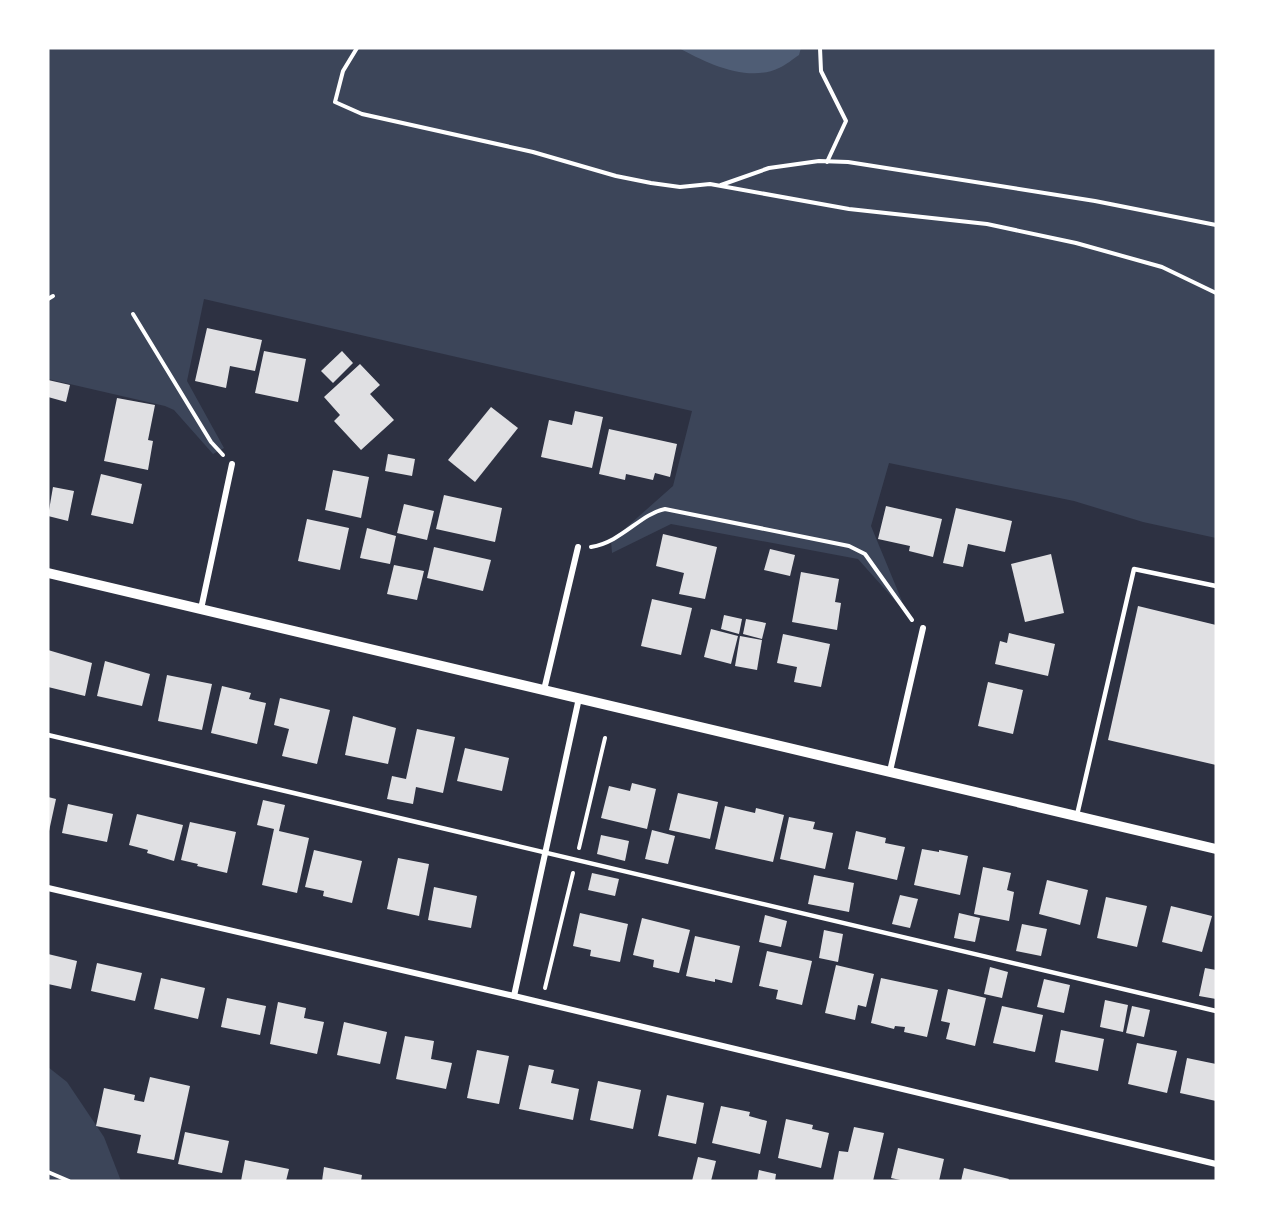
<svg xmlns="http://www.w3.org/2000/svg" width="1264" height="1229" viewBox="0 0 1264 1229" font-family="'Exo 2',sans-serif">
  <rect width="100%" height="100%" fill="#2d3142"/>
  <g fill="#3c4559">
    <polygon points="48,48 1216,48 1216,538 1143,522 1074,501 889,463 871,526 902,601 899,605 858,559 671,524 612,553 611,541 673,486 692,411 204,299 187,381 224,448 213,454 174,410 165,406 48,379"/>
    <polygon points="48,1067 67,1082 104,1137 121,1181 48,1181"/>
  </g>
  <path fill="#4f5d75" d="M679,48H801L799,55C793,59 786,65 779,68C748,83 706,63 679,48Z"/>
  <g fill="#e0e0e3">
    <polygon points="207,328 262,340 255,371 230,366 226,388 195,381"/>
    <polygon points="264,351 306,359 298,402 255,393"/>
    <polygon points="342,351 353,363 333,383 321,371"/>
    <polygon points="360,364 380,385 370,394 394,420 361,450 334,421 340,415 324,397"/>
    <polygon points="48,380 70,385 66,402 48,397"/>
    <polygon points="117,398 155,405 148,440 153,441 148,470 104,461"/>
    <polygon points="491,407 518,428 475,482 448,460"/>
    <polygon points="575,411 603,417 592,468 541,457 549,420 572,425"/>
    <polygon points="609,429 677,444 670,477 655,473 653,480 626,474 625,480 599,474"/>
    <polygon points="388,454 415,459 412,476 385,471"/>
    <polygon points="333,470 369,477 361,518 325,510"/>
    <polygon points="101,474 142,484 133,524 91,515"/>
    <polygon points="53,487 74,491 68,521 48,516"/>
    <polygon points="444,495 502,508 495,542 436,529"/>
    <polygon points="404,504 434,511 427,540 397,533"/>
    <polygon points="886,506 942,519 933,557 909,551 910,546 878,539"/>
    <polygon points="956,508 1012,521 1005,552 968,544 963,567 943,563"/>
    <polygon points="307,519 349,528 340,570 298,561"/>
    <polygon points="367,528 396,536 390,564 360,558"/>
    <polygon points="663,534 717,547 705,599 679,594 684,573 656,566"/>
    <polygon points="434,547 491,560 483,591 427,578"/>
    <polygon points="770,549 795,555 790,576 764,570"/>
    <polygon points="1051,554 1064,613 1025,622 1011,564"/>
    <polygon points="394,565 424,571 417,600 387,594"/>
    <polygon points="801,572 839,579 835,602 841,603 837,630 792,622"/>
    <polygon points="652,599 692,608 681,655 641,646"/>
    <polygon points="1138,606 1216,625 1216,765 1108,740"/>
    <polygon points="724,615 742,619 739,634 721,629"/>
    <polygon points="746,619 766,623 762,639 743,634"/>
    <polygon points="711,629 738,636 731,664 704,657"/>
    <polygon points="1009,633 1055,644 1048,676 995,664 1000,641 1007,643"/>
    <polygon points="783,634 830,644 821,687 794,682 797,667 777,663"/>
    <polygon points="740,636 762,640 757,670 735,666"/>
    <polygon points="48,650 92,663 85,696 48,687"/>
    <polygon points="105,661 150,674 142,706 97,696"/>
    <polygon points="167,675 212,684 202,730 158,721"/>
    <polygon points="988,682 1023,690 1013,734 978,726"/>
    <polygon points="222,686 251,693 249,699 266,703 257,744 211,733"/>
    <polygon points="280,698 330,710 317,764 282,756 289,729 274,725"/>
    <polygon points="353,716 396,728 388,764 345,755"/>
    <polygon points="417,729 455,737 443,793 416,787 413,804 387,799 392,776 406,779"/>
    <polygon points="465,748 509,758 502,791 457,781"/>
    <polygon points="632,783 656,789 647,829 601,818 609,786 630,791"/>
    <polygon points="678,793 718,802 710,839 669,830"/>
    <polygon points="48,797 56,799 49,831 48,831"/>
    <polygon points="263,800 285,805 279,831 309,838 297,893 262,885 274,829 257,825"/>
    <polygon points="68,804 113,814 107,842 62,833"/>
    <polygon points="725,806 755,813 756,808 784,815 773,862 715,849"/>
    <polygon points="137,814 183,825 174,861 147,853 148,850 129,845"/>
    <polygon points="789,817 815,822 813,829 833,833 825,869 780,859"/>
    <polygon points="190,822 236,832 227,873 197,866 198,864 181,860"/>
    <polygon points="652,830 675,836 668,864 645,859"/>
    <polygon points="856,831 886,838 885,843 905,847 897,880 848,869"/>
    <polygon points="601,835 629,841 625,861 597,854"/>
    <polygon points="922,849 939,852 939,850 968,856 960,895 914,885"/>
    <polygon points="314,850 362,861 352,903 323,896 324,891 305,887"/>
    <polygon points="398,858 429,864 419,916 387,909"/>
    <polygon points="983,867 1011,873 1007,890 1014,892 1009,921 974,914"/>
    <polygon points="592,873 619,879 615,896 588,890"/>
    <polygon points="814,875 854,883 849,912 808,904"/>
    <polygon points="1047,880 1088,890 1080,925 1039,914"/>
    <polygon points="434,887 477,896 471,928 428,920"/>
    <polygon points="900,895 918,899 910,928 892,924"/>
    <polygon points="1106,897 1147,906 1137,947 1097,938"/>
    <polygon points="1171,906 1212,916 1202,952 1162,942"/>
    <polygon points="580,913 628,924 620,962 590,956 591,950 573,946"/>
    <polygon points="959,913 980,918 975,942 954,938"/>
    <polygon points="765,915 787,921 781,947 759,942"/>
    <polygon points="642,918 690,930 679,973 653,967 654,960 633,955"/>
    <polygon points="1022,924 1047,929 1041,956 1016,951"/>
    <polygon points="824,930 843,934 838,962 819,958"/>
    <polygon points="695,936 740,946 732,983 715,979 715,982 686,976"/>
    <polygon points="767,951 812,961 802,1005 776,999 778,990 759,986"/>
    <polygon points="48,954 77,961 71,989 48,984"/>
    <polygon points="97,963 142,973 135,1001 91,991"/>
    <polygon points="836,965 874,974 866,1007 858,1005 855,1020 825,1013"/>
    <polygon points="990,967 1008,972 1002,998 984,994"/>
    <polygon points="1205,968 1216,970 1216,999 1199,996"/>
    <polygon points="161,978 205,988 198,1019 154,1009"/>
    <polygon points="881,978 938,990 927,1037 904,1032 905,1027 895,1026 894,1029 871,1023"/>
    <polygon points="1044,979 1070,985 1064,1013 1037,1007"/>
    <polygon points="948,989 986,998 975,1046 946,1039 950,1023 941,1021"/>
    <polygon points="227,998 266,1006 260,1035 221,1027"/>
    <polygon points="1105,1000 1128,1005 1123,1032 1100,1027"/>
    <polygon points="278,1002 306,1008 304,1018 324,1022 317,1054 270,1044"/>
    <polygon points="1002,1006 1043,1015 1035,1052 993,1043"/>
    <polygon points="1132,1006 1150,1010 1144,1037 1126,1033"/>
    <polygon points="344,1022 387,1032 380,1064 337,1055"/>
    <polygon points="1061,1030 1104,1039 1098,1071 1055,1062"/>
    <polygon points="405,1036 434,1041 431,1059 452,1063 446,1089 396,1079"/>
    <polygon points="1137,1043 1177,1051 1167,1093 1128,1084"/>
    <polygon points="477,1050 509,1056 499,1104 467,1098"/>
    <polygon points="1187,1058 1216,1064 1216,1101 1180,1093"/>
    <polygon points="529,1065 554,1070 551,1083 579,1089 573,1120 519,1109"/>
    <polygon points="150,1077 190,1086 174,1160 137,1153 141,1135 96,1126 104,1088 135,1095 134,1100 144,1102"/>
    <polygon points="598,1081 641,1090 633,1129 590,1120"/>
    <polygon points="667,1095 704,1103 696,1144 658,1136"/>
    <polygon points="721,1106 750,1112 749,1116 767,1121 760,1154 712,1143"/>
    <polygon points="786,1119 813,1125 812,1129 829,1133 821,1168 778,1158"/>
    <polygon points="854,1127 884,1133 873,1181 833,1181 839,1151 848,1152"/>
    <polygon points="185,1132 229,1141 222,1173 178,1164"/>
    <polygon points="898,1148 944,1159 939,1181 905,1181 891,1178"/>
    <polygon points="698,1157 716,1161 711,1181 692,1181"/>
    <polygon points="245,1160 289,1169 286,1181 241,1181"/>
    <polygon points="324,1167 362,1175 361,1181 322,1181"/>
    <polygon points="964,1168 1009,1179 1008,1181 961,1181"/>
    <polygon points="759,1170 776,1174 775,1181 757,1181"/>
  </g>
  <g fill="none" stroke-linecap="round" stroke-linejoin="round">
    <g stroke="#fff" stroke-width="4">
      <polyline points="357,48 343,71 335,102 362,114 533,152 616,176 651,183 680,187 710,184 849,209 987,224 1076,243 1162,267 1216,293"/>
      <polyline points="820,48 821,71 846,121 827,162"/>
      <polyline points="721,185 769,168 819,161 848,162 1095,201 1216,225"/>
      <polyline points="48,299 53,296"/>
      <polyline points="133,314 211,442 223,455"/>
      <path d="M591,547C622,542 640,514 665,509L849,546L865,554L912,620"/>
      <polyline points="579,848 605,738"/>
      <polyline points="545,988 573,873"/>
      <polyline points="48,1172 69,1181"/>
    </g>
    <g stroke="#fff" stroke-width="4.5">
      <polyline points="48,735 1216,1011"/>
      <polyline points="1077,815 1134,569 1216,586"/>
    </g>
    <g stroke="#fff" stroke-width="6">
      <polyline points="201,609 232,464"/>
      <polyline points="544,690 578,547"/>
      <polyline points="890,771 923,628"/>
      <polyline points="48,888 514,996 1216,1164"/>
      <polyline points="514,996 579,698"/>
    </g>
    <polyline stroke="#fff" stroke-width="10" points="48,573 1216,849"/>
  </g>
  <rect width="1264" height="1229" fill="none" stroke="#ffffff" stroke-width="99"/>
</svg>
